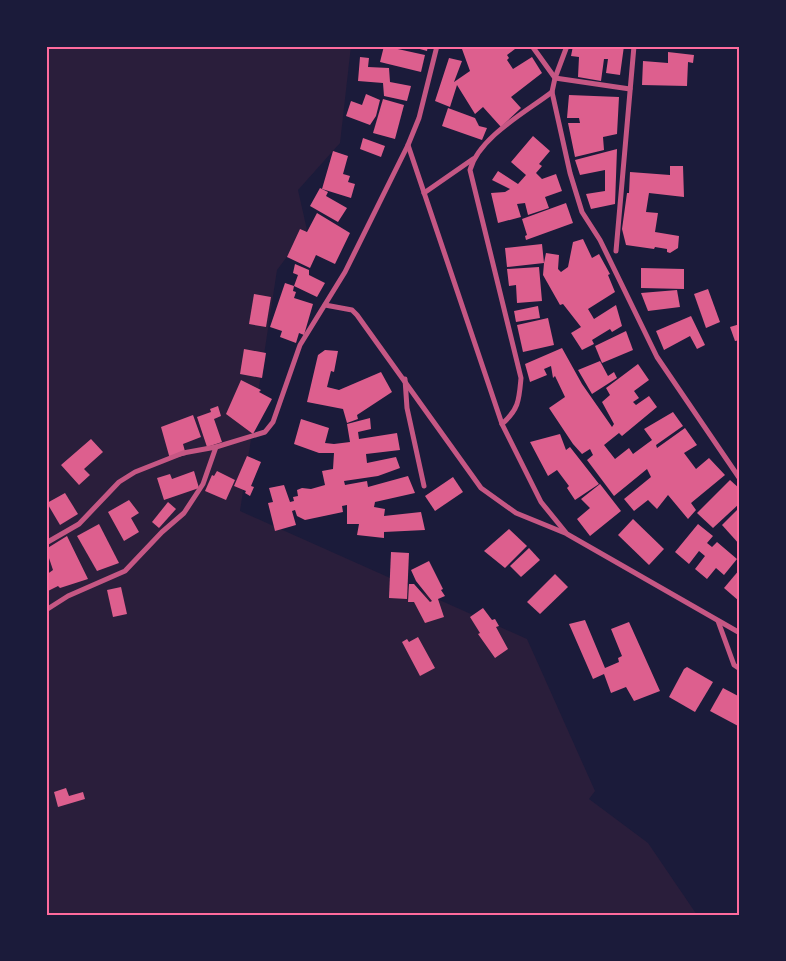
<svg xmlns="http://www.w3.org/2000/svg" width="786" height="961" viewBox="0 0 786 961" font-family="Figtree,sans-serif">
  <rect width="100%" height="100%" fill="#1b1b3a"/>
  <polygon fill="#2a1e3b" points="46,46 351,46 340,143 298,190 307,230 277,270 240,511 527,639 595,791 589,799 648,843 697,915 46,915"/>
  <g fill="#dd5f8e">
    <polygon points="384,46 425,55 421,72 380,62"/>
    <polygon points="409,46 428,46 427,51"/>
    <polygon points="451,46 519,46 507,55 509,58 507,60 513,69 532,57 542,73 511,97 521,108 501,127 483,107 475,114 457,85 450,107 435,101 449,58 462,61 454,82 470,71 462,49"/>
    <polygon points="573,46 624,46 620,75 606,73 608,59 604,59 601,81 578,77 579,57 571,56"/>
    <polygon points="668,52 694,55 693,63 688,62 687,86 642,85 643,61 668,63"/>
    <polygon points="360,57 369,58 368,67 389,68 390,82 411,86 407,101 384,96 383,83 358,81"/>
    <polygon points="366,94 380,100 376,116 370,125 346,116 351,101 362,105"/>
    <polygon points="569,95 619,97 617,134 603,137 604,150 575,157 568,123 580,123 579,118 567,118"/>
    <polygon points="383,99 404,105 395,139 373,133"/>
    <polygon points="448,108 475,118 479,126 487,128 482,140 442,126"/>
    <polygon points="533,136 550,151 539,164 542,166 536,173 542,179 556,174 562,191 545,197 549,208 528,215 525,203 517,204 521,217 498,223 491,193 505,192 510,189 492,180 498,171 518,184 526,175 511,162"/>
    <polygon points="363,138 385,146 381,157 360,149"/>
    <polygon points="617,149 615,204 591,209 586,194 605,191 605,170 580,175 575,160"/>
    <polygon points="333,151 348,156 343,174 350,176 348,182 355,184 351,198 322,189"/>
    <polygon points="670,166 683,166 684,197 649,193 646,212 658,213 655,232 679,236 678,248 670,253 667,252 667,249 655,247 654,249 626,245 622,229 627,193 629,193 630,172 670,175"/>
    <polygon points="320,188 328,192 326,196 347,208 338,222 310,206"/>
    <polygon points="566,203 573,223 526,240 525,236 527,235 522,219"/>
    <polygon points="317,213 350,233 335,264 316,255 310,268 287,257 300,229 307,232"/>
    <polygon points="583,239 592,258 599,254 610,274 608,275 615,292 588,309 594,319 616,305 622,326 612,332 610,329 592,340 594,344 582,350 571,333 581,327 563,304 560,305 543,275 544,263 507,267 505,248 542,244 544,263 546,253 559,255 558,269 561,272 568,267 573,242"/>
    <polygon points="295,264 309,270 309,275 325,283 317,297 294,286 293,291 296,292 294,298 313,304 304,335 299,333 296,343 280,337 282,331 270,327 285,283 294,286 298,275 293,273"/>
    <polygon points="539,267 542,301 517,303 516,285 509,286 507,269"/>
    <polygon points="641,268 684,269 684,289 641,288"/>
    <polygon points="708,289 720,322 706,328 694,294"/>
    <polygon points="677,290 680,307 648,311 641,293"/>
    <polygon points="254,294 271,297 266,327 249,324"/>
    <polygon points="538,306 540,318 516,322 514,311"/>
    <polygon points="691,316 705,345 697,349 690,336 664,350 656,331"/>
    <polygon points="548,318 554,345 523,352 517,325"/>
    <polygon points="740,324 740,340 735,341 730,327"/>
    <polygon points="626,331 633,350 602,363 595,346"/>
    <polygon points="562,348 582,384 612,427 614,424 602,402 610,395 606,388 638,364 649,380 634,391 639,398 633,402 636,405 649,396 657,407 622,436 619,433 604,445 615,459 629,448 633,454 652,440 644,429 673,412 683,426 656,445 657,448 685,428 697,445 684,453 696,469 709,458 725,475 691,503 696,510 688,519 668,495 657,509 648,500 634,511 624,499 651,477 647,469 614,496 587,460 593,455 590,449 582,454 573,444 549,408 565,397 555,376 553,378 551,366 544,369 547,375 530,382 525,364"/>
    <polygon points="244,349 266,353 262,378 240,374"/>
    <polygon points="325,350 338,351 334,372 331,371 327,387 339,390 381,372 392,392 357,415 358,419 347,423 343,409 307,402 318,355"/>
    <polygon points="600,361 608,376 614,372 617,378 592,394 578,370"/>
    <polygon points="241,380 261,390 259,392 272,399 253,434 226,414"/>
    <polygon points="218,406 221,416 214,419 222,442 207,447 197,417 211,412 210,409"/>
    <polygon points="193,415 201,437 183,444 186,455 170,459 161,427"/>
    <polygon points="370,418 371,429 358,432 359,439 397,433 400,450 366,454 367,463 396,457 400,468 378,476 344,481 345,485 367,481 368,487 408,476 415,493 375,502 374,507 385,509 384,516 421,512 425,530 384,532 384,538 357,535 359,524 347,524 347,505 342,506 343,512 305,520 297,516 295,510 292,511 296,525 275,531 268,503 273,502 269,488 284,485 290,502 294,501 293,497 298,496 297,490 302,488 311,489 325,485 322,471 333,469 334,453 319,453 294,444 301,419 329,428 325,443 334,444 350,442 347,424"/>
    <polygon points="560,434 566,450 570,447 599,484 575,500 567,488 569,486 557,470 548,476 530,442"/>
    <polygon points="91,439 103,452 84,469 90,475 79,485 61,465"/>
    <polygon points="247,456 261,462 251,486 254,487 250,496 245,493 246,491 234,486"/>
    <polygon points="194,471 199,488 164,500 157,478 170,474 172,479"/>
    <polygon points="217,471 235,480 226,500 205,491 212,475 214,476"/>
    <polygon points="453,477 463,492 435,511 425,496"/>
    <polygon points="730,480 740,489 740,503 713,528 697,513"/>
    <polygon points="600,484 621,511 590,536 577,519 590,508 581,499"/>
    <polygon points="65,493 78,514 60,525 47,503"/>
    <polygon points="129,500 139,513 131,518 139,532 124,541 108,512"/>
    <polygon points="168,502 176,509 159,528 152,522"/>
    <polygon points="740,507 740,545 722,525"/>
    <polygon points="633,519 664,549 649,565 618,535"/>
    <polygon points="99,524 119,563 97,571 77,536"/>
    <polygon points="698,524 713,536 707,543 712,547 717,542 737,559 724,575 716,568 707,579 695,569 705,556 699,551 689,564 675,552"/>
    <polygon points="509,529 527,546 505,568 484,551"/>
    <polygon points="67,536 88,579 60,588 58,586 46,592 46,575 53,570 46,549"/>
    <polygon points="529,548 540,560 521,577 510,566"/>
    <polygon points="391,552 409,553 407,599 389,598"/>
    <polygon points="429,561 443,589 441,590 445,596 438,599 444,617 425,623 414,602 408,602 409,584 414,584 430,602 432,601 416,581 411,570"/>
    <polygon points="740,569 740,600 739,601 724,588"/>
    <polygon points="555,574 568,587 540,614 527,602"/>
    <polygon points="121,587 127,614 113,617 107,590"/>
    <polygon points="483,608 492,620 495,619 499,626 496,627 508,649 495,658 478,634 480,633 470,617"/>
    <polygon points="585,620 605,668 619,662 618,658 622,656 611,629 629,622 660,691 634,701 626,687 611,693 604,674 593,679 569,624"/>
    <polygon points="418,637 435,668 420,676 402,642 407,639 409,642"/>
    <polygon points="687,667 713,682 695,712 669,697 684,669"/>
    <polygon points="723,688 740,697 740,727 710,711"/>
    <polygon points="66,788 69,796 83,792 85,799 58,807 54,792"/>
  </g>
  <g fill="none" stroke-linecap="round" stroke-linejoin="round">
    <g stroke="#c65784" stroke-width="5">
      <polyline points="532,46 555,78 552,92 570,173 582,212 600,240 657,357 740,479"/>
      <polyline points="567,46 555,78 630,89"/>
      <polyline points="408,145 502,424 541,502 567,534 740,633"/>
      <polyline points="424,193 473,159"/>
      <polyline points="616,251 634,46"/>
      <polyline points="325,305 352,310 357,315 481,488 516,513 565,533"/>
      <polyline points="405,379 407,408 424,486"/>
      <path d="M502,424C519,409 519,400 521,378L470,170C479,137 526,112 552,92"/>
      <polyline points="46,543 79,524 119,482 135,472 183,453 216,447 265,432 273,422 300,345 345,272 408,145 419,118 437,46"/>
      <polyline points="46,610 68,596 125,571 162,532 184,513 203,484 216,447"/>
      <polyline points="718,621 734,665 740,669"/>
    </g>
  </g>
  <rect width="786" height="961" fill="none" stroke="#1b1b3a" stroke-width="95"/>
  <rect x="48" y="48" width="690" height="866" fill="none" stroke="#ff6b9d" stroke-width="2"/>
</svg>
